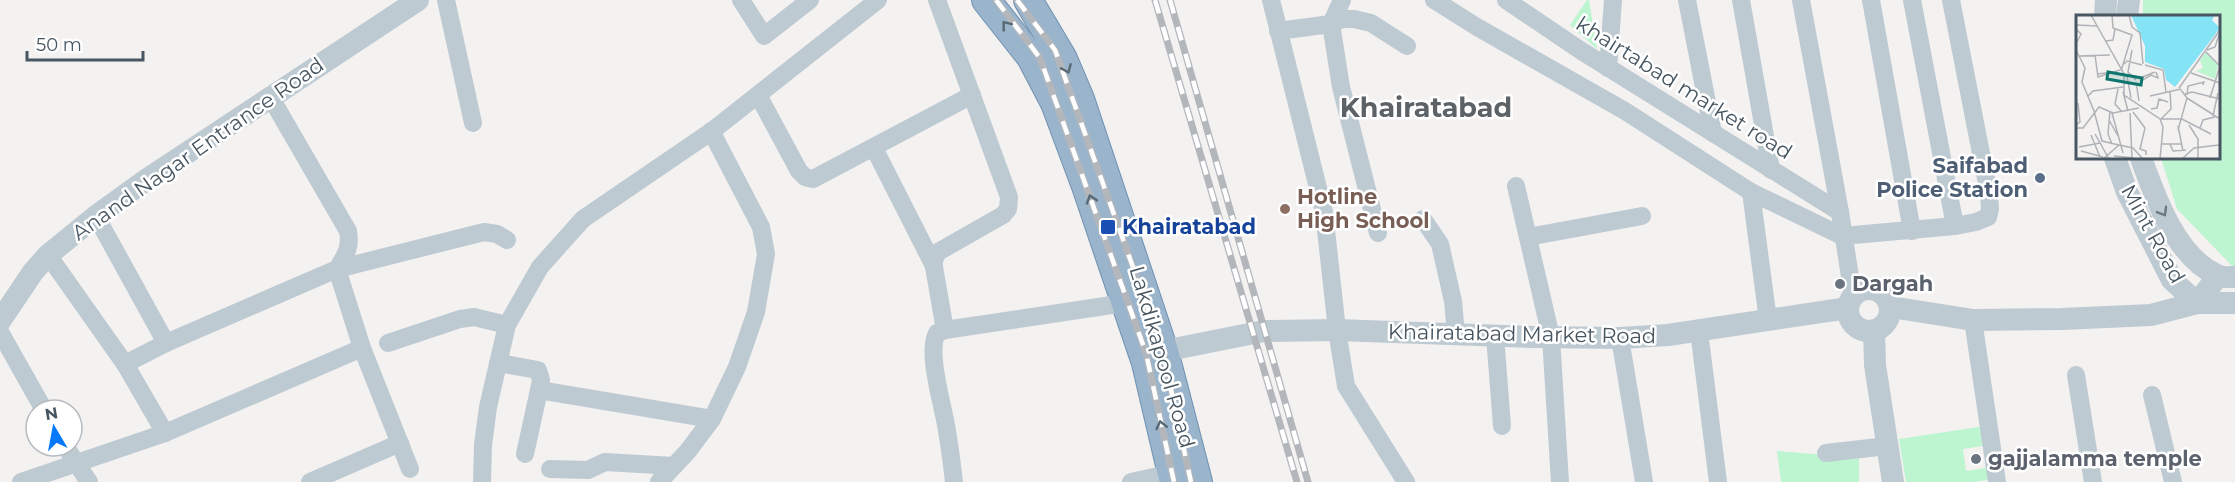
<svg xmlns="http://www.w3.org/2000/svg" width="2235" height="482" viewBox="0 0 2235 482" font-family="Montserrat,sans-serif">
  <rect width="100%" height="100%" fill="#f4f1f1"/>
  <g fill="#bdf5d0">
    <polygon points="1587,0 1589,0 1597,49 1570,25"/>
    <polygon points="2143,0 2235,0 2235,269 2177,209 2161,158 2218,158 2218,16 2143,16"/>
    <polygon points="1985,426 1988,445 1963,449 1966,471 1991,467 1993,479 1974,482 1906,482 1899,439"/>
    <polygon points="1777,451 1859,458 1859,482 1781,482"/>
  </g>
  <g fill="none" stroke-linecap="round" stroke-linejoin="round">
    <defs>
      <g id="trunk">
        <polyline points="986,0 1031,57 1055,103 1086,186 1146,363 1174,482"/>
        <polyline points="1028,0 1063,59 1080,99 1164,351 1198,482"/>
      </g>
    </defs>
    <use href="#trunk" stroke="#6f91b1" stroke-width="30"/>
    <g stroke="#becad2" stroke-width="18">
      <polyline points="446,0 473,123"/>
      <polyline points="741,0 764,36 810,0"/>
      <polyline points="937,0 1009,197 1008,209 1003,215 938,252 934,260 934,267 945,330"/>
      <polyline points="1271,0 1324,212 1337,330 1346,386 1406,482"/>
      <polyline points="1342,0 1331,24 1341,87 1378,233"/>
      <polyline points="1434,0 1477,27 1625,111 1751,192 1842,236 1955,226 1976,222 1988,217 1990,209 1989,194 1951,0"/>
      <polyline points="1506,0 1580,50 1840,212"/>
      <polyline points="1687,0 1713,133"/>
      <polyline points="1741,0 1771,170"/>
      <polyline points="1801,0 1840,212 1853,296"/>
      <polyline points="1871,0 1912,231"/>
      <polyline points="1912,0 1955,226"/>
      <polyline points="1278,31 1331,24 1342,19 1354,19 1371,23 1407,46"/>
      <polyline points="1608,68 1613,0"/>
      <polyline points="758,95 799,171 805,177 813,179 972,95"/>
      <path d="M271,98L348,231C351,247 346,255 337,269"/>
      <polyline points="874,148 934,266"/>
      <polyline points="1516,186 1551,337 1560,482"/>
      <polyline points="1751,192 1768,320"/>
      <polyline points="96,216 166,343"/>
      <polyline points="1423,219 1440,244 1453,301 1456,334"/>
      <polyline points="1528,237 1642,216"/>
      <polyline points="48,255 125,364 165,433"/>
      <polyline points="337,269 484,232 497,234 507,240"/>
      <polyline points="1973,320 1997,482"/>
      <polyline points="1699,331 1718,482"/>
      <polyline points="0,332 44,410"/>
      <polyline points="1495,336 1502,426"/>
      <polyline points="1620,338 1644,482"/>
      <polyline points="388,343 460,319 474,317 507,325"/>
      <polyline points="498,363 538,370 541,380 539,390"/>
      <polyline points="125,364 166,343 337,269 362,348 410,469"/>
      <polyline points="2076,375 2093,482"/>
      <polyline points="2152,395 2173,482"/>
      <polyline points="65,446 89,482"/>
      <polyline points="1826,453 1887,446"/>
      <polyline points="525,454 539,390 712,419"/>
      <polyline points="550,469 588,470 605,462 674,466"/>
      <polyline points="21,482 165,433 362,348"/>
      <polyline points="310,482 400,443"/>
      <polyline points="482,482 483,445 488,407 507,325 540,267 583,219 712,131 878,0"/>
      <polyline points="659,482 688,451 712,419 737,367 756,312 766,254 761,227 711,131"/>
      <path d="M954,482C952,465 950,448 947,431C944,408 926,353 937,333L945,330L1125,303"/>
      <polyline points="1131,482 1172,473"/>
    </g>
    <g stroke="#becad2" stroke-width="22">
      <polyline points="2105,16 2106,0"/>
      <polyline points="2127,16 2129,0"/>
      <polyline points="2115,158 2127,192 2172,280 2197,303 2235,303"/>
      <path d="M2141,158C2155,197 2176,257 2217,275C2222,278 2229,277 2235,277"/>
      <circle cx="1869" cy="310" r="21"/>
      <polyline points="1891,307 1973,320 2062,319 2151,315 2197,303 2218,276"/>
      <polyline points="0,321 33,272 48,255 96,216 146,180 418,0"/>
      <polyline points="1874,331 1875,365 1893,482"/>
      <polyline points="1164,351 1264,331 1337,330 1534,337 1620,338 1668,335 1848,308"/>
    </g>
    <use href="#trunk" stroke="#9ab4cc" stroke-width="28"/>
    <defs>
      <g id="rail">
        <polyline points="996,0 1040,58 1146,353 1174,482"/>
        <polyline points="1017,0 1055,50 1162,348 1191,482"/>
        <polyline points="1155,0 1297,482"/>
        <polyline points="1170,0 1308,482"/>
      </g>
    </defs>
    <use href="#rail" stroke="#b3b7bc" stroke-width="7"/>
    <use href="#rail" stroke="#fff" stroke-width="4.5" stroke-dasharray="14" stroke-linecap="butt"/>
  </g>
  <defs><path id="oneway-chevron" d="M-2-3.5L2.5 0L-2 3.5" fill="none" stroke-width="1.6" stroke-linecap="round" stroke-linejoin="round" transform="scale(1.5)"/></defs>
  <g stroke="#586976">
    <use href="#oneway-chevron" transform="translate(1006 25) rotate(-128)"/>
    <use href="#oneway-chevron" transform="translate(1067 69) rotate(67)"/>
    <use href="#oneway-chevron" transform="translate(1091 199) rotate(-108)"/>
    <use href="#oneway-chevron" transform="translate(1161 425) rotate(-103)"/>
  </g>
  <use stroke="#6b7983" href="#oneway-chevron" transform="translate(2163 212) rotate(60)"/>
  <circle fill="#5c6f8a" stroke="#fff" stroke-width="2" cx="2040" cy="178" r="6"/>
  <circle fill="#8d6e63" stroke="#fff" stroke-width="2" cx="1285" cy="209" r="6"/>
  <rect fill="#1a4fb4" stroke="#fff" stroke-width="2" x="1100" y="219" width="16" height="16" rx="3"/>
  <g fill="#6b7280" stroke="#fff" stroke-width="2">
    <circle cx="1840" cy="284" r="6"/>
    <circle cx="1976" cy="459" r="6"/>
  </g>
  <g text-anchor="middle" stroke-width="5" stroke-linejoin="round" paint-order="stroke">
    <g font-size="21" fill="#475661" stroke="#fff">
      <text transform="translate(1684 88) rotate(32)" y="7">khairtabad market road</text>
      <text transform="translate(198 149) rotate(-35)" y="7">Anand Nagar Entrance Road</text>
      <text transform="translate(2153 234) rotate(61)" y="7">Mint Road</text>
      <text transform="translate(1522 334) rotate(1)" y="7">Khairatabad Market Road</text>
      <text transform="translate(1162 357) rotate(74)" y="7">Lakdikapool Road</text>
    </g>
    <g font-size="21" font-weight="bold" fill="#4e5e75" stroke="#fff" text-anchor="end">
      <text x="2028" y="173">Saifabad<tspan x="2028" dy="24">Police Station</tspan></text>
    </g>
    <g font-size="21" font-weight="bold" fill="#785e54" stroke="#fff" text-anchor="start">
      <text x="1297" y="204">Hotline<tspan x="1297" dy="24">High School</tspan></text>
    </g>
    <g font-size="21" font-weight="bold" fill="#164399" stroke="#fff" text-anchor="start">
      <text x="1122" y="234">Khairatabad</text>
    </g>
    <g font-size="21" font-weight="bold" fill="#5b616d" stroke="#fff" text-anchor="start">
      <text x="1852" y="291">Dargah</text>
      <text x="1988" y="466">gajjalamma temple</text>
    </g>
    <g font-size="27" font-weight="bold" fill="#5d6267" stroke="#fff">
      <text x="1426" y="117">Khairatabad</text>
    </g>
  </g>
  <g transform="translate(2076 15)">
    <rect width="144" height="144" fill="#f4f1f1"/>
    <path d="M130,37L142,50L139,64L120,56L127,53L124,46Z" fill="#bdf5d0"/>
    <path d="M55,0H139L136,5L144,13L99,72L90,65L88,54L69,47V31Z" fill="#85e3f6"/>
    <path fill="none" stroke="#85e3f6" stroke-width="3" d="M95,65L104,47"/>
    <path fill="none" stroke="#afb3b7" stroke-width="1.5" d="M15,0L48,59V80L84,104L87,112M36,0L37,13L56,20L45,56M53,0L56,12L64,18L67,49M1,10L21,11M0,14L5,19L0,29M30,26L37,25L39,14M0,35L9,53L6,67L18,96M56,35L52,57L60,65M131,35L139,32L143,20M130,37L143,50M19,40L22,62L44,55M3,41L34,40M48,49L51,46L66,50M69,50L87,55L90,77M79,57L66,62L65,66L75,60L82,63L80,57M115,58L144,68M21,59L39,57M51,61L55,83M60,67L63,86M103,73L144,15M42,74L39,89L46,97M47,77L52,96M109,79L116,77L144,84M111,80L112,71L128,67L127,70M12,81L17,76L47,72M74,81L105,74M111,83L144,104M134,83L144,51M75,94L81,93L83,84L92,87M18,96L26,126L43,130M34,96L32,119L36,129M57,97L69,113L64,134L70,136V140M36,98L47,138M54,98L56,143M137,101L142,78M85,104H106L135,119M33,105L42,121M84,105L95,94L94,76M0,110L4,107L2,88M113,110L122,124V144M102,111L107,136M0,113H7L23,92L37,98L63,93M124,113L127,105L139,102M102,115L111,83L105,75M19,119L33,144M15,120L24,142M85,129H105M94,129L97,136L110,135M43,130L57,133L67,144M3,132L24,128M5,136L27,142M38,141L58,143M107,143L118,133L143,130M27,144L43,130M84,144L87,112"/>
    <path fill="#0f766e" fill-opacity="0.15" stroke="#0f766e" stroke-width="3" d="M32,57L66,63L65,70L31,64Z"/>
    <rect width="144" height="144" fill="none" stroke="#475661" stroke-width="3"/>
  </g>
  <g transform="translate(54 428) rotate(350)"><circle r="28" fill="#ffffff" stroke="#b5bbc0" stroke-width="1.5"/>
  <path d="M0-4.5L10 22L0 15L-10 22Z" fill="#0579fa"/>
  <text y="-9" font-size="16" font-weight="bold" text-anchor="middle" fill="#475661">N</text>
  </g>
  <path d="M27 51v9h116v-9" fill="none" stroke="#475661" stroke-width="3"/>
  <text x="36" y="51" font-size="18" fill="#475661" stroke="#ffffff" stroke-width="4.5" paint-order="stroke">50 m</text>
</svg>
